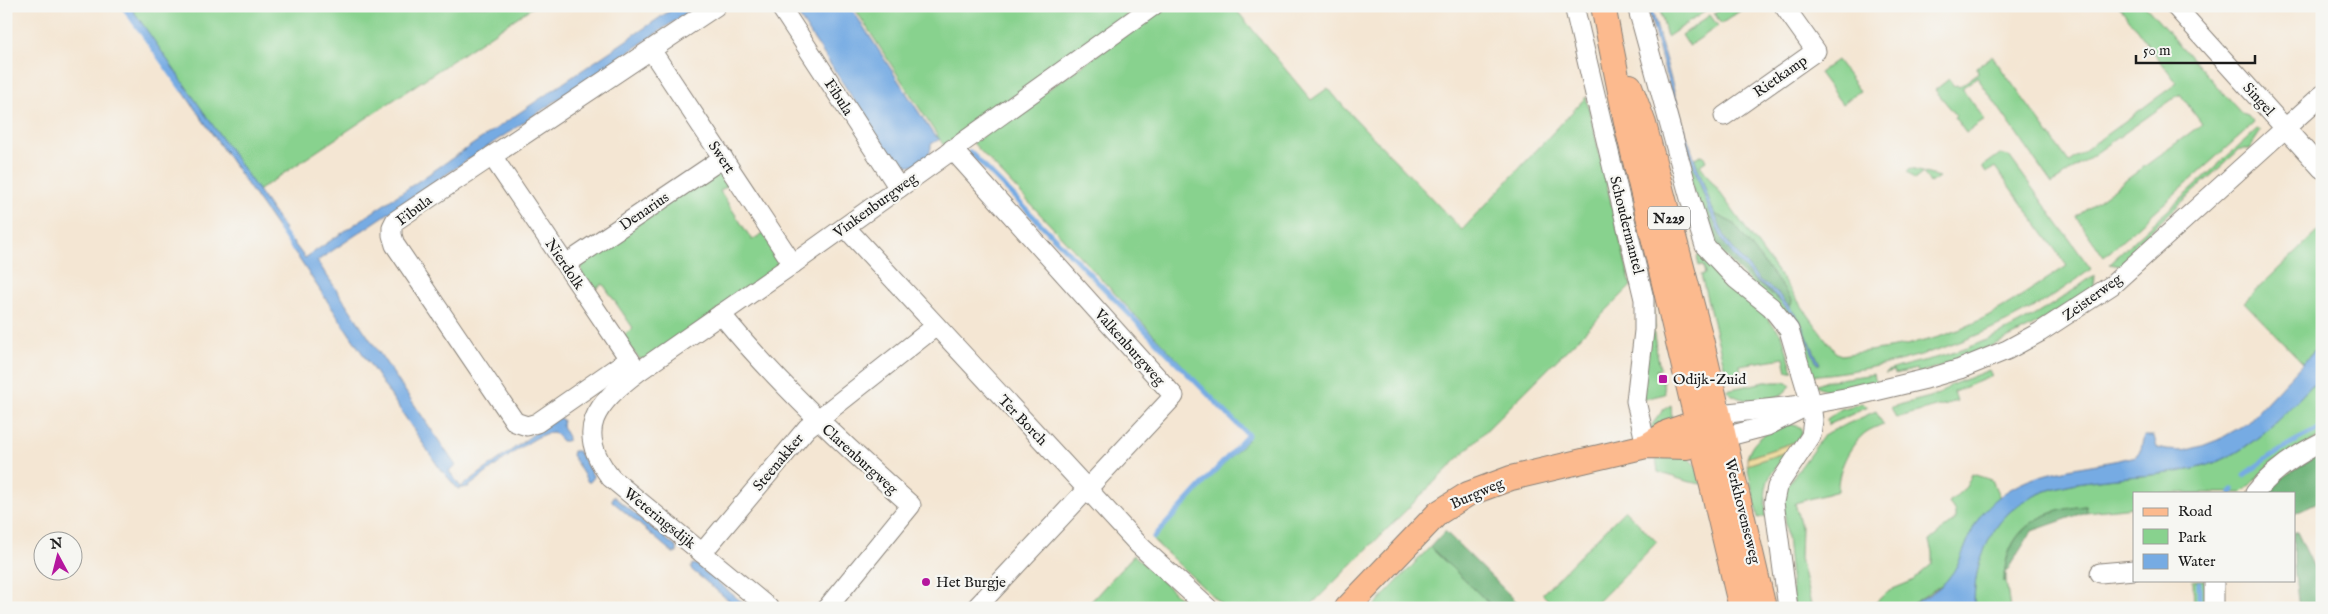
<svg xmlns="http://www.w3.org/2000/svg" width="2328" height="614" viewBox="0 0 2328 614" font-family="'IM FELL English',serif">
  <rect width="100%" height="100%" fill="#f6f6f2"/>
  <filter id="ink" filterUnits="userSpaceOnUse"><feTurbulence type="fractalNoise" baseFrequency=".02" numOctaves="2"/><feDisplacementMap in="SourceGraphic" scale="10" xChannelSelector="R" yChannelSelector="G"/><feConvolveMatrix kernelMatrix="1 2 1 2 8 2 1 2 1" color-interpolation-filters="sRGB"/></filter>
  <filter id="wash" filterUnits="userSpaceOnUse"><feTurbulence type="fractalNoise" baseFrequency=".0096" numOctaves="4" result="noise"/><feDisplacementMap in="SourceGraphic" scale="20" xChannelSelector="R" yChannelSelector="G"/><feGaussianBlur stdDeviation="1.12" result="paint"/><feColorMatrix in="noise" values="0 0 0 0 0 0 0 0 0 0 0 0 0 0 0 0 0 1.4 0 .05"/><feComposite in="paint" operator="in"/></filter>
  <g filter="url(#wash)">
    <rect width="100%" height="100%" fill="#f4e6d3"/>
    <g fill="#88d28e" stroke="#527755" fill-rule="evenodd">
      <polygon points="123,6 534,6 256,192"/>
      <polygon points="853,6 1140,6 944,146"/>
      <polygon points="1166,6 1233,6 1311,100 1328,88 1343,106 1462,230 1586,97 1631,286 1308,608 1225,608 1152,539 1250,437 973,143"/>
      <polygon points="1659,6 1704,6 1704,12 1667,37"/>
      <polygon points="1724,6 1747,6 1721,24 1714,13"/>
      <polygon points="2119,6 2145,6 2242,114 2248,116 2254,123 2104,257 2076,217 2202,124 2180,94 2052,184 1977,77 1962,88 1985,120 1966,133 1954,117 1956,115 1935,90 1949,79 1954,86 1957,85 1959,87 1978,73 1977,67 1992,56 2069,162 2177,83"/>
      <polygon points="1710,15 1718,26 1689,46 1682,35"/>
      <polygon points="1837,60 1860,91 1842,104 1819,73"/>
      <polygon points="2257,129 2261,131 2249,149 2240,149 2135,245 2135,253 2121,266 2109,264"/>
      <path d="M2000,154L2009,156L2091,269C2009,332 1911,367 1809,376L1758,290L1712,243L1683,162L1703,155L1706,161L1700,165L1835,352L1841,355C1881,349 1923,345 1961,329C1998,313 2033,288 2067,266L1995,167L1986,173L1982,167ZM1733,223L1792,300L1791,305L1786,306L1764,289Z"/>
      <polygon points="1911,169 1939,177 1930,183 1923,173 1914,180 1907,171"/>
      <path d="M712,174H720L732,182L720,191L752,240L765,232L784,263L647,360L640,359L621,337L633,328L603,284L590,292C583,278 577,271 586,258Z"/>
      <polygon points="2322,227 2322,343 2303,363 2244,302"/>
      <polygon points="1701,253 1721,277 1761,311 1782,335 1793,371 1787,371 1784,358 1740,365 1741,374 1727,377 1701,275 1705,274 1703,266 1699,266 1697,257"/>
      <path d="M2094,275L2093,288C2039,326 1982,354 1918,373L1917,369L1895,374L1894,371L1885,373C1890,368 1924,361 1935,358C1992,343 2047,311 2094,275Z"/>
      <polygon points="1652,300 1655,329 1653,330 1660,369 1656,370 1658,379 1662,378 1665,394 1640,400"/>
      <polygon points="1989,370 1992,376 1954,392 1957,401 1896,418 1891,407 1938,395 1951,385"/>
      <path d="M1874,374L1876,383C1858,387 1830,398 1815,385L1825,381Z"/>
      <path d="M2322,375V436L2272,463L2242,493H2134V507L2086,512L2085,506C2039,511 2004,530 2004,582L2006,581L2010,608H1974C1974,583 1977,564 1987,542C2026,459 2144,489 2214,463C2258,447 2290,407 2322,375Z"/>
      <path d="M1765,382H1784L1791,385C1780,404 1741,406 1726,390Z"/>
      <polygon points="1862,403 1868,407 1828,425 1827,419 1841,409"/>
      <polygon points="1671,405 1672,419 1654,434 1651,426 1663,410"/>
      <path d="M1876,411L1883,424C1877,427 1870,429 1865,433C1849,446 1837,471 1838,491L1795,503L1801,527L1800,558L1812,608H1794L1783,496L1786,487L1825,434Z"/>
      <path d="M1790,424L1800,427L1802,432L1798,441L1747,458C1754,436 1770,431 1790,424Z"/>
      <path d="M1783,453H1788V456C1765,475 1764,487 1766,516L1758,518L1747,465Z"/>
      <polygon points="1656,457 1687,457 1700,470 1701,484 1686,481 1658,472"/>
      <polygon points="1972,474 1992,480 2000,498 1984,511 1954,572 1946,582 1906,608 1870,608 1888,591 1912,581 1932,564 1932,553 1929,541 1955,520 1955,512 1949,502 1966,487"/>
      <polygon points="1625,510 1657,542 1592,608 1556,608 1542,594"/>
      <polygon points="1430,547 1494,608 1372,608"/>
      <polygon points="1134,555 1191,608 1085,608"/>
      <polygon points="2193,580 2204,580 2206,583 2206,608 2194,608"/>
    </g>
    <g fill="#6eb479" stroke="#45684a">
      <path d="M1715,214L1733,223L1792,300L1791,305L1786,306C1757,283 1718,258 1709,220Z"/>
      <polygon points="2322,453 2322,501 2294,514 2294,493 2266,493 2271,485"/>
      <path d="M2085,506L2086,512L2032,531L2006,572V581L2004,582C2005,530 2038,511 2085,506Z"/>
      <polygon points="1445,531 1523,608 1494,608 1430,547"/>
      <polygon points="2294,532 2297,532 2322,584 2322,608 2299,608 2294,567"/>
    </g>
    <polygon fill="#eeda9e" stroke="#857b5d" points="1798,441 1788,456 1787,453 1783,453 1747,465 1747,458"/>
    <g fill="#76abe3" stroke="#496480">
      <polygon points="124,6 130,6 285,229 280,232"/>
      <path d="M677,6H697L317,261L456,466L449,471L461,487L557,417L563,420L562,426L568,437L567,441H562L554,432C536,431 485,475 468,487L458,489L438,466L289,244L293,242L305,258Z"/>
      <path d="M792,6H850L933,134L940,139L931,144C932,163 909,170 895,162Z"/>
      <polygon points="1647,6 1651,6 1685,131 1712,208 1727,241 1759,280 1777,292 1799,319 1820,364 1817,364 1801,326 1775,295 1757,282 1735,258 1724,243 1709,210 1682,133"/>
      <path d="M2322,343V375C2290,407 2258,447 2214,463C2144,489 2026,459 1988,542C1977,564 1974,583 1974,608H1906C1919,600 1937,592 1947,580C1965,560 1967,530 1985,510C2024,466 2084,470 2136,456L2141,449L2144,436H2154L2157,448L2166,450L2183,451L2202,446L2220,439L2247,423Z"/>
      <polygon points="573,451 578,451 594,477 590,482 588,482 572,455"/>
      <polygon points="613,496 677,548 677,553 673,553 612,501"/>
      <polygon points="693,564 697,565 749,608 738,608 692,570 691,567"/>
    </g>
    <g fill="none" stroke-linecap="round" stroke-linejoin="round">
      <g stroke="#76abe3" stroke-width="5">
        <polyline points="123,6 182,89"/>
        <polyline points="970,152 1248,435 1154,537"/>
        <polyline points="279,227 294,249"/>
        <path d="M2244,476C2268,456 2293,440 2322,428"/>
        <polyline points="2231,493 2233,490"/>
        <polyline points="2199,608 2199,583"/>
      </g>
    </g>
  </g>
  <g filter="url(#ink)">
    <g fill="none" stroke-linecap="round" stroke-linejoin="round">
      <defs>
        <g id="minor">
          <polyline points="780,6 899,188"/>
          <polyline points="1574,6 1644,299 1644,331 1636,401 1646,446"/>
          <polyline points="1637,6 1691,202 1705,246 1736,279 1771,307 1789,330 1802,374 1811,404 1813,420 1811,436 1777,487 1774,502 1788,608"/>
          <polyline points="2175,6 2322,169"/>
          <polyline points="651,50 793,264"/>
          <polyline points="1724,116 1816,51 1784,6"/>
          <polyline points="952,149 1174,396 976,608"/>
          <polyline points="492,156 636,369"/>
          <polyline points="845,227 1139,545 1208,608"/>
          <polyline points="566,264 723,158"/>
          <path d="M721,314C778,384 844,445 911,505L827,608"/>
          <polyline points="629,359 537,423 527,426 515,422 395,245 392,235 392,227 395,221 716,6"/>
          <polyline points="1719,414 1811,404 1850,397 1926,379 1960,369 2007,350 2040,332 2112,285 2322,95"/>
          <polyline points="1725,437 1767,426 1801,409"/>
          <path d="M2255,493C2273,470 2296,455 2322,442"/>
          <polyline points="702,553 807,428 936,326"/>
          <polyline points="2100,573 2134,570"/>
          <path d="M769,608L611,478C573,430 596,404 638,372L793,264L1153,6"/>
          <polyline points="2214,608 2214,580"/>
        </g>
        <g id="major">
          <polyline points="1603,6 1627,127 1741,608"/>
          <polyline points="1630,86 1644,124 1701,339 1764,608"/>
          <polyline points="1646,446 1668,432 1712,417"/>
          <polyline points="1347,608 1438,513 1468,494 1511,478 1646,446 1687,447 1718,439"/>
        </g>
      </defs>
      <use href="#minor" stroke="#888178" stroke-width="21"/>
      <use href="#major" stroke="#888178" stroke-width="26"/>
      <use href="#minor" stroke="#fff" stroke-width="19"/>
      <use href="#major" stroke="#fcba8e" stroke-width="24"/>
    </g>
  </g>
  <g fill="#b5179e" stroke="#f6f6f2" stroke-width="2">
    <rect x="1658" y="374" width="10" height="10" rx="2.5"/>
    <circle cx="926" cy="582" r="5"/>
  </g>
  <g text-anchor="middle" stroke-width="4.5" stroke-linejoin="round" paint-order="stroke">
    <rect fill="#f6f6f2" stroke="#5d5d5c" stroke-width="1" x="1648" y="206.5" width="42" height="23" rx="4"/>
    <g font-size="14" font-weight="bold" fill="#1c1c1c">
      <text x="1669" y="223">N229</text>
    </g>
    <g font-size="15" fill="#1c1c1c" stroke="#f6f6f2">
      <text transform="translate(1780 76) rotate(-35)" y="5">Rietkamp</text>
      <text transform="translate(839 97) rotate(57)" y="5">Fibula</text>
      <text transform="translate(2259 99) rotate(48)" y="5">Singel</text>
      <text transform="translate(722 157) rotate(56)" y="5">Swert</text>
      <text transform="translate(875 205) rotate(-36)" y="5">Vinkenburgweg</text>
      <text transform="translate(414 210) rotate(-37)" y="5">Fibula</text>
      <text transform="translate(644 211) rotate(-34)" y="5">Denarius</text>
      <text transform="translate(1627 225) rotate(76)" y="5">Schoudermantel</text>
      <text transform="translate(565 264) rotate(56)" y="5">Nierdolk</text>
      <text transform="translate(2092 297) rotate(-36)" y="5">Zeisterweg</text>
      <text transform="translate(1130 347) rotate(48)" y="5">Valkenburgweg</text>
      <text transform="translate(1023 420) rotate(46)" y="5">Ter Borch</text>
      <text transform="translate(860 459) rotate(42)" y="5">Clarenburgweg</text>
      <text transform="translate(778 462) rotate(-50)" y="5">Steenakker</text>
      <text transform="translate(1477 493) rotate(-24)" y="5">Burgweg</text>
      <text transform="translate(1743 511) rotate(76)" y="5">Werkhovenseweg</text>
      <text transform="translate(660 518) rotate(39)" y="5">Weteringsdijk</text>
    </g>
    <g font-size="15" fill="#1c1c1c" stroke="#f6f6f2" text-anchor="start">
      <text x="1673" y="384">Odijk-Zuid</text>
      <text x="936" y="587">Het Burgje</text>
    </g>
  </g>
  <rect width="2328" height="614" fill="none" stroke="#f6f6f2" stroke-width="25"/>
  <rect x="2133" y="492" width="162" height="90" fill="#f6f6f2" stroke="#9f9f9c"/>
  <rect x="2143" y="508" width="25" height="8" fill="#fcba8e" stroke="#9f9f9c"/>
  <text x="2178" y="516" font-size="15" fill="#1c1c1c">Road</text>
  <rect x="2143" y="529" width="25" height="15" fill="#88d28e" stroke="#9f9f9c"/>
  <text x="2178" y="542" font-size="15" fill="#1c1c1c">Park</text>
  <rect x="2143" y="554" width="25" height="15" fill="#76abe3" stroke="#9f9f9c"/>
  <text x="2178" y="566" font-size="15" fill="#1c1c1c">Water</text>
  <g transform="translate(58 556) rotate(353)"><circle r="24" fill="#f6f6f2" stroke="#9f9f9c"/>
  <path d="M0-4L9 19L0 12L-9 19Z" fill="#b5179e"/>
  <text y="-8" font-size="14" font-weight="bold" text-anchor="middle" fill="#1c1c1c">N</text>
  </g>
  <path d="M2136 55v8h119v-8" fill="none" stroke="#1c1c1c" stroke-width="2.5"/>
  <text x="2143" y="55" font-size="15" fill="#1c1c1c" stroke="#f6f6f2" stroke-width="4" paint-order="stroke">50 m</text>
</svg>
